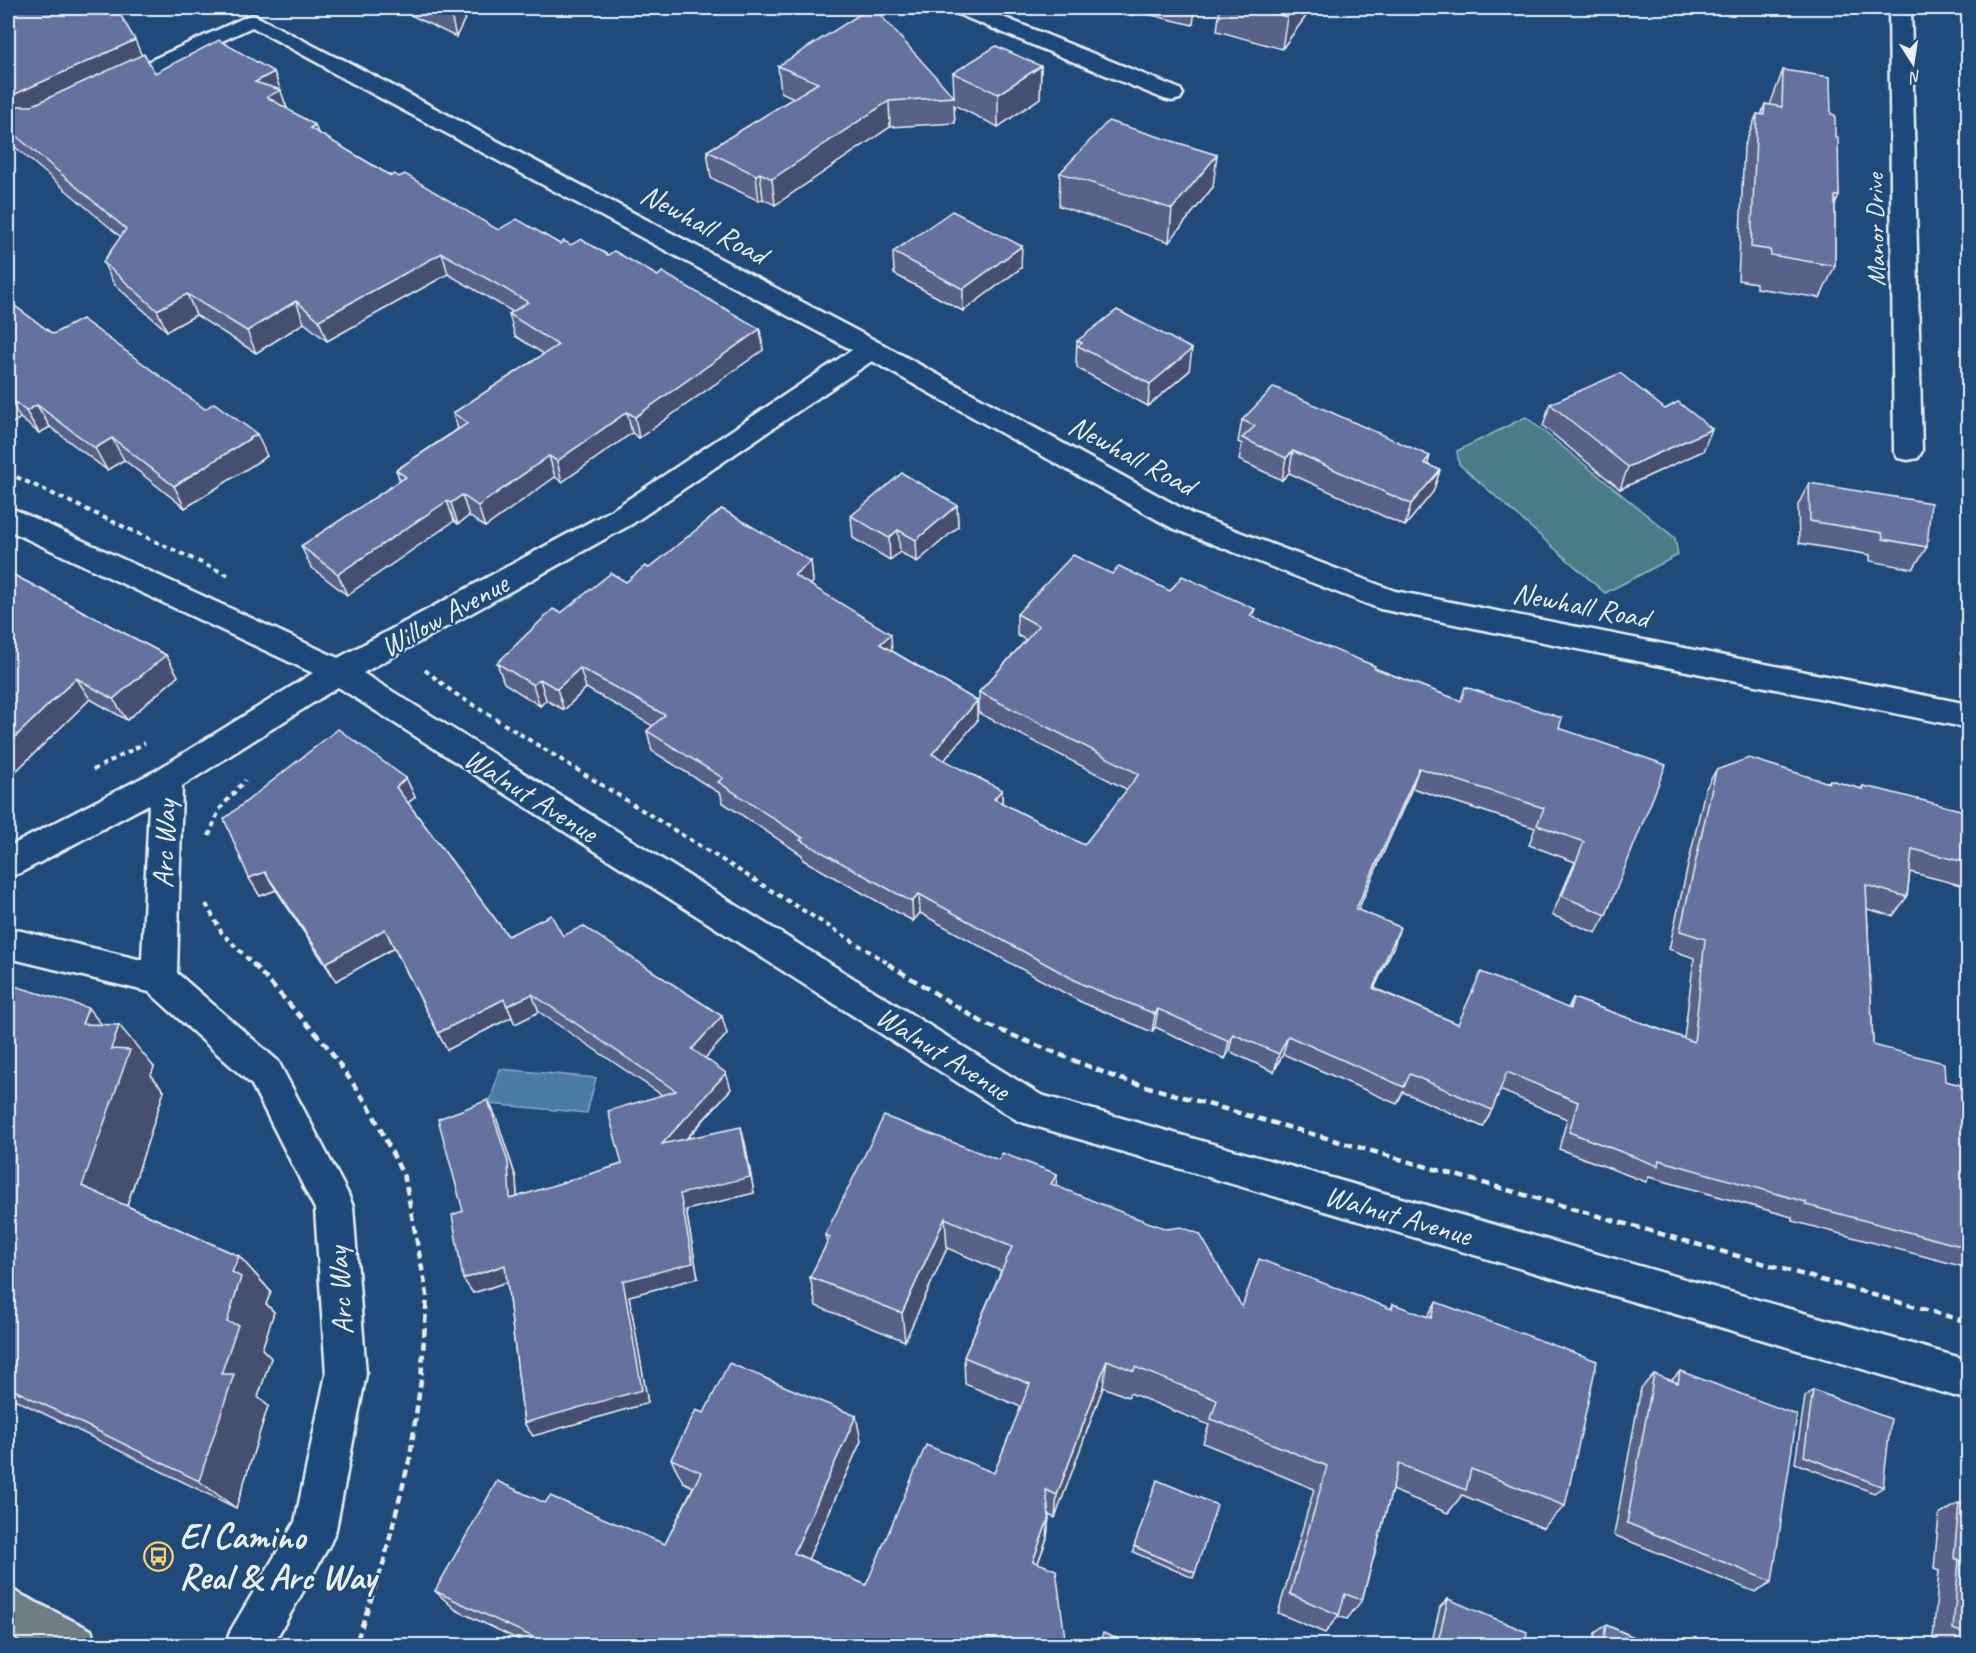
<svg xmlns="http://www.w3.org/2000/svg" width="1976" height="1653" viewBox="0 0 1976 1653" font-family="Caveat,sans-serif">
  <rect width="100%" height="100%" fill="#1f4a7a"/>
  <filter id="ink" filterUnits="userSpaceOnUse"><feTurbulence type="fractalNoise" baseFrequency=".0167" numOctaves="2"/><feDisplacementMap in="SourceGraphic" scale="12" xChannelSelector="R" yChannelSelector="G"/><feConvolveMatrix kernelMatrix="1 2 1 2 8 2 1 2 1" color-interpolation-filters="sRGB"/></filter>
  <g filter="url(#ink)">
    <polygon fill="#4b7c87" stroke="#9ab6c0" stroke-width="1.5" points="1526,417 1675,538 1678,555 1605,593 1459,464 1457,451"/>
    <polygon fill="#4b7ba8" stroke="#8aaac8" stroke-width="1.5" points="500,1069 596,1078 587,1113 489,1104"/>
    <g fill="none" stroke-linecap="round" stroke-linejoin="round">
      <polygon fill="#8aaac8" fill-rule="evenodd" points="120,8 133,8 103,20 95,18"/>
      <defs>
        <polygon id="lane" points="252,14 341,60 344,64 341,68 327,68 252,27 124,87 110,87 107,83 110,79"/>
        <g id="street">
          <polygon points="953,8 981,8 1180,89 1183,94 1180,99 1172,101 1164,99 955,13"/>
          <polygon points="1889,8 1911,8 1922,451 1918,458 1908,460 1898,458 1894,451"/>
          <polygon points="334,57 342,59 880,343 1192,514 1395,591 1968,704 1968,728 1380,609 1172,528 872,361 632,524 363,673 1041,1095 1968,1360 1968,1400 1018,1121 338,687 182,786 177,973 278,1061 348,1194 353,1207 366,1374 336,1529 330,1544 272,1646 225,1646 231,1630 295,1522 326,1374 315,1209 252,1085 149,992 17,960 8,960 8,930 17,930 142,960 149,804 20,873 8,877 8,847 155,771 313,673 8,530 8,508 18,511 338,658 612,510 852,350 326,69 323,64 326,59"/>
        </g>
        <polygon id="primary" points="8,1588 91,1630 97,1646 29,1646 8,1634"/>
      </defs>
      <use href="#lane" stroke="#e8f1f8" stroke-width="5"/>
      <use href="#street" stroke="#e8f1f8" stroke-width="5"/>
      <use href="#primary" stroke="#e8f1f8" stroke-width="5"/>
      <g stroke="#e8f1f8" stroke-width="4" stroke-dasharray="5 4.5" stroke-linecap="butt">
        <polyline points="8,473 232,577"/>
        <polyline points="425,670 454,693 891,965"/>
        <polyline points="93,770 145,743"/>
        <polyline points="209,836 219,810 245,780"/>
        <polyline points="206,904 222,933 254,965"/>
      </g>
      <g stroke="#e8f1f8" stroke-width="4.5" stroke-dasharray="8 5" stroke-linecap="butt">
        <polyline points="253,964 326,1045 370,1108 405,1179 427,1295 421,1380 410,1457 384,1561 355,1646"/>
        <polyline points="888,964 985,1024 1117,1078 1968,1322"/>
      </g>
      <use href="#lane" fill="#1f4a7a" fill-rule="evenodd"/>
      <use href="#street" fill="#1f4a7a" fill-rule="evenodd"/>
      <use href="#primary" fill="#6d7d84" fill-rule="evenodd"/>
    </g>
    <g fill="#586288" stroke="#e8f1f8" stroke-width="1.5">
      <polygon points="8,8 142,55 155,73 274,72 287,109 318,133 391,176 498,230 560,244 571,245 608,255 658,276 760,329 763,350 639,438 632,433 562,482 555,477 485,527 469,516 458,524 454,521 347,595 311,567 301,546 400,481 396,470 458,429 453,413 544,354 515,336 509,314 513,312 448,274 327,341 304,323 256,353 196,315 167,331 114,284 103,262 121,237 8,141"/>
      <polygon points="396,8 470,8 456,37"/>
      <polygon points="760,8 793,8 778,16"/>
      <polygon points="1071,8 1195,8 1193,25 1139,12 1133,15"/>
      <polygon points="1220,8 1312,8 1282,49 1217,31"/>
      <polygon points="778,66 954,96 953,73 1041,66 1040,98 998,127 954,105 955,123 890,127 775,205 763,199 759,201 711,178 707,151 794,98 781,92"/>
      <polygon points="1783,70 1831,114 1835,137 1839,196 1835,205 1835,266 1820,298 1756,288 1756,283 1738,280 1744,147 1757,114 1761,115 1765,104 1770,105"/>
      <polygon points="1060,173 1213,187 1169,242 1059,206"/>
      <polygon points="893,252 1021,268 963,311 894,274"/>
      <polygon points="8,301 53,334 267,456 185,508 124,460 107,470 50,427 39,433 20,418 13,423 9,420 8,421"/>
      <polygon points="1077,341 1189,371 1148,406 1077,368 1077,364 1076,363"/>
      <polygon points="1550,404 1703,451 1620,489 1543,426"/>
      <polygon points="1242,420 1427,465 1440,470 1433,492 1405,526 1289,473 1282,480 1239,460 1242,444 1238,442"/>
      <polygon points="1809,483 1927,547 1913,569 1870,561 1870,555 1799,543 1798,505"/>
      <polygon points="957,505 958,527 917,562 900,552 890,560 853,538 851,516"/>
      <polygon points="811,561 813,582 810,584 892,651 977,701 977,721 944,760 1002,790 1002,803 1084,845 1128,790 979,713 979,692 1026,640 1017,635 1017,614 1112,574 1170,591 1254,618 1374,668 1461,701 1559,728 1606,915 1596,933 1552,915 1575,862 1529,845 1535,828 1412,788 1358,910 1394,946 1374,988 1458,1024 1568,1008 1573,998 1684,1038 1694,958 1669,949 1705,790 1716,770 1828,782 1830,780 1861,789 1863,786 1968,812 1968,887 1910,872 1907,897 1893,916 1867,909 1873,1045 1945,1081 1968,1087 1968,1268 1792,1221 1792,1217 1649,1177 1646,1182 1559,1149 1567,1119 1500,1090 1492,1110 1483,1127 1403,1092 1397,1104 1283,1054 1274,1072 1229,1051 1225,1059 1155,1027 1152,1032 1081,1002 920,913 913,921 803,860 802,855 722,802 721,794 652,751 647,731 653,726 586,688 564,710 546,700 540,706 504,683 497,663 561,613 626,582 649,568"/>
      <polygon points="8,572 166,655 178,676 127,720 90,699 12,775 8,773"/>
      <polygon points="406,778 415,797 408,803 508,936 563,936 727,1034 705,1058 731,1089 687,1139 745,1143 754,1193 686,1210 698,1278 629,1296 648,1403 533,1436 524,1423 507,1282 473,1293 463,1211 488,1100 496,1117 516,1178 517,1197 622,1164 662,1095 539,1012 515,1024 512,1017 447,1050 394,948 336,981 276,890 260,896 249,878"/>
      <polygon points="8,984 102,1025 154,1067 151,1075 164,1091 127,1206 239,1256 271,1292 266,1304 274,1312 262,1349 271,1358 258,1397 268,1406 236,1508 8,1396"/>
      <polygon points="999,1160 1057,1174 1056,1186 1242,1307 1391,1309 1393,1304 1427,1317 1436,1302 1565,1506 1543,1528 1462,1495 1448,1513 1392,1490 1362,1600 1347,1619 1338,1616 1325,1633 1278,1613 1314,1489 1203,1443 1209,1425 1130,1393 1128,1397 1103,1387 1055,1518 1049,1515 1047,1538 1038,1563 1066,1646 532,1646 456,1610 435,1591 545,1503 665,1544 693,1487 683,1482 671,1459 704,1413 861,1441 808,1559 866,1585 994,1473 1021,1407 965,1384 964,1357 1001,1271 947,1248 905,1341 816,1306 810,1277 827,1243 825,1235"/>
      <polygon points="1680,1371 1772,1582 1755,1592 1614,1535 1641,1388 1654,1374 1671,1381"/>
      <polygon points="1813,1390 1883,1487 1874,1493 1795,1463 1805,1397"/>
      <polygon points="1959,1503 1968,1506 1968,1646 1950,1646 1933,1639 1939,1571 1934,1569 1939,1515"/>
      <polygon points="1134,1546 1195,1573 1193,1578 1133,1552"/>
      <polygon points="1448,1599 1525,1646 1431,1646 1440,1607"/>
      <polygon points="1606,1625 1655,1646 1593,1646 1595,1633"/>
    </g>
    <g fill="#47506f" stroke="#e8f1f8" stroke-width="1.5">
      <polygon points="454,8 470,8 456,37 451,15"/>
      <polygon points="777,8 793,8 778,16"/>
      <polygon points="1133,8 1139,8 1139,12 1133,15"/>
      <polygon points="1294,8 1312,8 1282,49 1287,17"/>
      <polygon points="135,40 144,61 21,121 10,100 15,94"/>
      <polygon points="1041,66 1040,98 998,127 998,94"/>
      <polygon points="274,72 288,111 275,118 255,82"/>
      <polygon points="889,101 890,127 775,205 772,179"/>
      <polygon points="315,125 323,146 310,128"/>
      <polygon points="1217,155 1213,187 1169,242 1172,209"/>
      <polygon points="760,173 763,199 759,201 756,175"/>
      <polygon points="1022,246 1021,268 963,311 963,289"/>
      <polygon points="442,253 448,274 327,341 319,320"/>
      <polygon points="187,294 196,315 167,331 157,310"/>
      <polygon points="296,301 304,323 256,353 247,331"/>
      <polygon points="760,329 763,350 639,438 635,417"/>
      <polygon points="1192,349 1189,371 1148,406 1150,384"/>
      <polygon points="8,396 20,418 13,423 8,414"/>
      <polygon points="37,405 50,427 39,433 26,411"/>
      <polygon points="627,412 632,433 562,482 557,461"/>
      <polygon points="1712,429 1703,451 1620,489 1628,467"/>
      <polygon points="257,434 267,456 185,508 174,486"/>
      <polygon points="112,438 124,460 107,470 95,448"/>
      <polygon points="1293,451 1289,473 1282,480 1286,458"/>
      <polygon points="549,456 555,477 485,527 478,506"/>
      <polygon points="1430,456 1424,478 1424,463"/>
      <polygon points="1440,470 1433,492 1405,526 1411,504"/>
      <polygon points="462,495 469,516 458,524 451,503"/>
      <polygon points="447,501 454,521 347,595 338,574"/>
      <polygon points="957,505 958,527 917,562 916,540"/>
      <polygon points="898,530 900,552 890,560 889,538"/>
      <polygon points="811,561 813,582 797,596 794,575"/>
      <polygon points="1255,609 1252,630 1250,616"/>
      <polygon points="891,634 892,655 880,644"/>
      <polygon points="166,655 178,676 127,720 113,699"/>
      <polygon points="580,668 586,688 564,710 557,689"/>
      <polygon points="76,678 90,699 12,775 8,769 8,744"/>
      <polygon points="540,679 546,700 540,706 533,685"/>
      <polygon points="977,701 977,721 933,774 932,754"/>
      <polygon points="1419,768 1412,788 1350,928 1356,909"/>
      <polygon points="406,778 415,797 404,806 396,787"/>
      <polygon points="1002,790 1002,810 994,799"/>
      <polygon points="265,872 276,890 260,896 249,878"/>
      <polygon points="919,894 920,913 913,921 912,902"/>
      <polygon points="1400,927 1394,946 1366,1006 1373,988"/>
      <polygon points="385,929 394,948 336,981 326,963"/>
      <polygon points="532,994 539,1012 515,1024 507,1006"/>
      <polygon points="504,999 512,1017 447,1050 438,1033"/>
      <polygon points="88,1008 114,1039 119,1025 154,1067 151,1075 164,1091 121,1224 82,1186 82,1024"/>
      <polygon points="1158,1009 1155,1027 1152,1032 1155,1014"/>
      <polygon points="722,1016 727,1034 697,1067 692,1049"/>
      <polygon points="1233,1034 1229,1051 1225,1059 1229,1041"/>
      <polygon points="1288,1036 1283,1054 1274,1072 1279,1054"/>
      <polygon points="726,1073 731,1089 667,1160 662,1144"/>
      <polygon points="488,1100 496,1117 516,1178 518,1215 510,1199"/>
      <polygon points="741,1127 745,1143 754,1193 686,1210 698,1278 629,1296 648,1403 533,1436 524,1423 623,1281 680,1194"/>
      <polygon points="1057,1174 1054,1205 1051,1184"/>
      <polygon points="945,1218 947,1248 905,1341 902,1313"/>
      <polygon points="239,1256 271,1292 266,1304 274,1312 262,1349 271,1358 258,1397 268,1406 236,1508 199,1481 221,1374 232,1272"/>
      <polygon points="505,1265 513,1280 473,1293 463,1279"/>
      <polygon points="1107,1360 1103,1387 1055,1518 1057,1495"/>
      <polygon points="856,1416 861,1441 802,1573 794,1553"/>
      <polygon points="1049,1517 1047,1538 1031,1581 1033,1561"/>
    </g>
    <g fill="#66729e" stroke="#e8f1f8" stroke-width="1.5">
      <polygon points="8,8 111,8 117,9 135,40 15,94 10,100 16,106 31,106 144,54 155,73 219,40 274,72 255,82 281,90 267,97 315,125 310,128 391,176 394,174 399,177 405,174 498,230 517,219 560,244 564,241 571,245 581,239 608,255 614,251 658,276 662,272 760,329 635,417 627,412 557,461 549,456 478,506 462,495 451,503 447,501 338,574 301,546 406,477 396,470 468,423 453,413 558,345 509,314 528,302 442,253 319,320 296,301 247,331 187,294 157,310 103,262 126,229 8,129"/>
      <polygon points="435,8 454,8 451,15"/>
      <polygon points="870,8 874,8 954,97 889,101 772,179 760,173 756,175 707,151 818,83 778,66"/>
      <polygon points="1251,8 1294,8 1287,17"/>
      <polygon points="996,46 1041,66 998,94 953,73"/>
      <polygon points="1783,70 1830,77 1831,114 1835,115 1835,137 1838,137 1839,196 1835,196 1835,266 1771,255 1770,250 1751,247 1757,114 1764,115 1765,104 1782,107"/>
      <polygon points="1108,121 1217,155 1172,209 1060,173"/>
      <polygon points="952,211 1022,246 963,289 893,252"/>
      <polygon points="8,301 53,334 82,319 205,409 214,403 257,434 174,486 112,438 95,448 37,405 26,411 8,396"/>
      <polygon points="1117,310 1192,349 1150,384 1078,346 1082,343 1077,341"/>
      <polygon points="1620,373 1665,409 1678,402 1712,429 1628,467 1550,404"/>
      <polygon points="1274,387 1430,456 1424,463 1440,470 1411,504 1293,451 1286,458 1242,438 1255,426 1242,420"/>
      <polygon points="902,473 957,505 916,540 898,530 889,538 851,516"/>
      <polygon points="1809,483 1931,503 1927,547 1883,539 1882,533 1810,521"/>
      <polygon points="722,509 811,561 794,575 891,634 880,644 977,701 932,754 1002,790 994,799 1084,845 1139,774 979,692 1039,626 1017,614 1073,555 1112,574 1119,566 1170,591 1182,576 1255,609 1250,616 1375,666 1374,668 1461,701 1465,687 1562,718 1559,728 1666,765 1606,915 1562,896 1584,842 1537,825 1544,808 1419,768 1356,909 1400,927 1373,988 1458,1024 1481,972 1570,1009 1573,998 1694,1042 1705,939 1680,931 1716,770 1749,758 1829,783 1830,780 1862,789 1863,786 1878,789 1968,812 1968,863 1912,849 1907,897 1866,885 1873,1045 1944,1063 1945,1081 1968,1087 1968,1248 1806,1205 1806,1202 1659,1160 1658,1166 1569,1132 1578,1102 1507,1072 1492,1110 1410,1074 1404,1087 1288,1036 1279,1054 1233,1034 1229,1041 1158,1009 1155,1014 1082,984 919,894 912,902 800,840 803,838 718,782 723,778 647,731 665,715 580,668 557,689 540,679 533,685 497,663 553,609 561,613 611,573 626,582 645,566 649,568"/>
      <polygon points="8,572 166,655 113,699 76,678 8,744 8,653 10,651 8,650"/>
      <polygon points="338,729 406,778 396,787 508,936 551,915 563,936 583,926 722,1016 692,1049 726,1073 662,1144 741,1127 750,1177 680,1194 693,1263 623,1281 642,1390 524,1423 505,1265 463,1279 452,1215 463,1211 438,1119 488,1100 508,1162 510,1199 622,1164 608,1111 676,1091 532,994 507,1006 504,999 438,1033 385,929 326,963 265,872 249,878 224,819"/>
      <polygon points="8,984 88,1008 82,1024 119,1025 111,1049 130,1050 82,1186 239,1256 232,1272 241,1277 227,1322 238,1325 221,1374 234,1374 199,1481 8,1387"/>
      <polygon points="884,1116 999,1160 1002,1153 1057,1174 1051,1184 1131,1216 1167,1229 1181,1227 1200,1234 1242,1307 1259,1259 1392,1309 1393,1304 1431,1318 1436,1302 1597,1361 1565,1506 1471,1469 1466,1490 1399,1464 1362,1600 1345,1594 1339,1615 1290,1594 1327,1466 1211,1419 1217,1400 1135,1367 1134,1371 1107,1360 1057,1495 1046,1490 1049,1517 1033,1561 1056,1570 1066,1646 552,1646 435,1591 497,1481 545,1503 550,1496 665,1544 701,1472 671,1459 696,1410 704,1413 729,1363 856,1416 794,1553 866,1585 926,1445 994,1473 1030,1384 964,1357 1012,1247 945,1218 902,1313 810,1277 830,1237 825,1235"/>
      <polygon points="1680,1371 1797,1415 1772,1582 1627,1523 1654,1374 1678,1383"/>
      <polygon points="1813,1390 1891,1419 1883,1487 1804,1456"/>
      <polygon points="1157,1480 1217,1505 1195,1573 1134,1546"/>
      <polygon points="1959,1503 1968,1506 1968,1635 1953,1629 1959,1560 1954,1558"/>
      <polygon points="1448,1599 1527,1632 1525,1646 1437,1646"/>
      <polygon points="1606,1625 1655,1646 1602,1646"/>
      <polygon points="1103,1633 1135,1646 1098,1646"/>
    </g>
  </g>
  <defs>
    <symbol id="bus-ring" viewBox="-11 -11 22 22"><circle r="9.5" fill="#1f4a7a" stroke="#ffd166" stroke-width="1.5"/><path d="M-5-6H5V4H4V6H2V4H-2V6H-4V4H-5ZM-3.5-4V0h7V-4ZM-3.5 1.2v1.5H-2V1.2ZM2 1.2v1.5H3.5V1.2Z" fill="#ffd166"/></symbol>
  </defs>
  <g fill-rule="evenodd">
    <use href="#bus-ring" x="142" y="1540" width="33" height="33"/>
  </g>
  <g text-anchor="middle" stroke-width="4.5" stroke-linejoin="round" paint-order="stroke">
    <g font-size="26" fill="#e8f1f8" stroke="#1f4a7a">
      <text transform="translate(1875 230) rotate(-91)" y="9">Manor Drive</text>
    </g>
    <g font-size="30" fill="#e8f1f8" stroke="#1f4a7a">
      <text transform="translate(704 224) rotate(28)" y="10">Newhall Road</text>
      <text transform="translate(1132 455) rotate(28)" y="10">Newhall Road</text>
      <text transform="translate(1581 605) rotate(11)" y="10">Newhall Road</text>
      <text transform="translate(444 615) rotate(-29)" y="10">Willow Avenue</text>
      <text transform="translate(531 795) rotate(32)" y="10">Walnut Avenue</text>
      <text transform="translate(164 844) rotate(-88)" y="10">Arc Way</text>
      <text transform="translate(943 1053) rotate(32)" y="10">Walnut Avenue</text>
      <text transform="translate(1398 1215) rotate(16)" y="10">Walnut Avenue</text>
      <text transform="translate(340 1291) rotate(-94)" y="10">Arc Way</text>
    </g>
    <g font-size="36" font-weight="bold" fill="#e8f1f8" stroke="#1f4a7a" text-anchor="start">
      <text x="179" y="1548">El Camino<tspan x="179" dy="41">Real &amp; Arc Way</tspan></text>
    </g>
  </g>
  <rect width="1976" height="1653" fill="none" stroke="#1f4a7a" stroke-width="30"/>
  <rect x="15" y="15" width="1946" height="1623" fill="none" stroke="#e8f1f8" stroke-width="2" filter="url(#ink)"/>
  <g transform="translate(1913 63) rotate(168)" stroke="#1f4a7a" stroke-width="4.5" paint-order="stroke">
  <path d="M0-4.5L10 22L0 15L-10 22Z" fill="#e8f1f8"/>
  <text y="-9" font-size="16" font-weight="bold" text-anchor="middle" fill="#e8f1f8">N</text>
  </g>
</svg>
